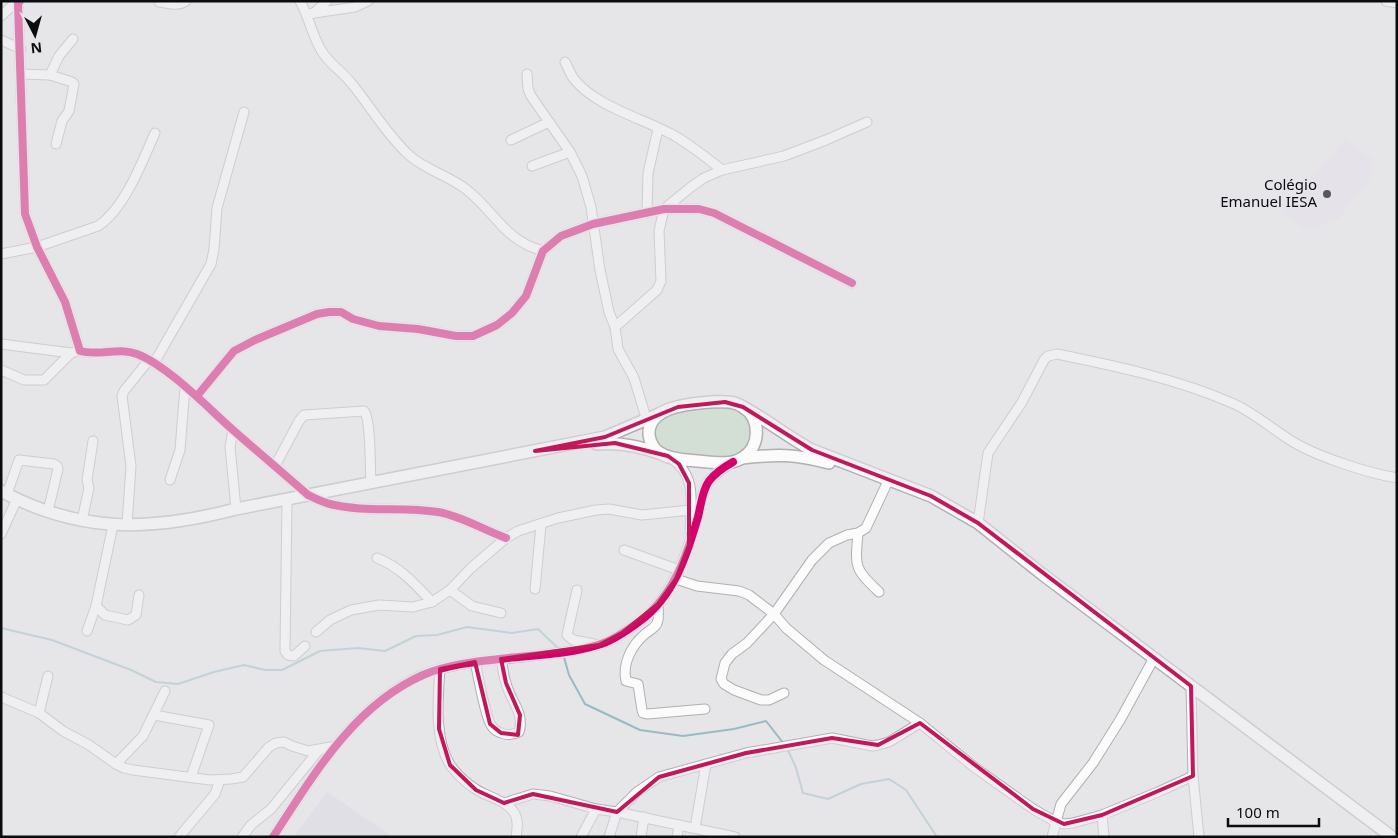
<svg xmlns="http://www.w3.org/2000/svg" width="1398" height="838" viewBox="0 0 1398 838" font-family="'Noto Sans',sans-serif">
  <rect width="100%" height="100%" fill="#e6e6e9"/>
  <polygon fill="#d7d8df" points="327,792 393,837 294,837"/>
  <polygon fill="#e5ddea" points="1345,140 1372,159 1371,177 1337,220 1306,230 1281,211"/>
  <path fill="#d3dfd4" d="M726,406C731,407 737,408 741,411C758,422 753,451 733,457C720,461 667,455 658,445C653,439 654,433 655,427C669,405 703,408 726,406Z"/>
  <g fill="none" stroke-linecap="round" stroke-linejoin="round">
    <g stroke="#98bbc3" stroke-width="2">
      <polyline points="1,628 52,640 131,670 156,682 178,684 214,672 244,665 265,670 282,670 320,651 358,648 385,651 416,636 437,635 467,627 512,633 538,629 559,649"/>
      <polyline points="563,654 569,675 585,704 640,730 683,736 734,729 766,721 784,744"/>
      <polyline points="787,748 796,768 803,793 828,799 861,784 889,779 906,790 937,837"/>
    </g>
    <defs>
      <g id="minor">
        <path d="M20,1L18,4L25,214L37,247L65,302L80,351C99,356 119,347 137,354C168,366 207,407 233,430C258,452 283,473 308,495C315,498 322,502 330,504C365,513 402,506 438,512C462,516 483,530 506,538"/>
        <path d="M300,1C309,17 312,35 321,50C328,63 343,72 352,84C371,107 386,134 409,155C425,170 450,176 467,190C496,213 504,240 543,251"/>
        <polyline points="1386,1 1397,3"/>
        <path d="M159,2C168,3 178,7 186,1"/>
        <polyline points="314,13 327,1"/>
        <polyline points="307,14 355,7 368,1"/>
        <polyline points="1,16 13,5 18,4"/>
        <polyline points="1,40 21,49"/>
        <path d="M565,62C568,67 570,74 574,79C596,107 645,119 675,136C692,146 707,158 722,170"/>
        <polyline points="21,74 50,75 72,82 74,84 69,111 62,121 56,144"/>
        <polyline points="527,74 528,89 531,96 570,152 582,176 591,207 600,270 609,312 615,327 618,349 634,378 647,421"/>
        <polyline points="50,75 59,56 73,39"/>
        <polyline points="511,140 549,122"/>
        <polyline points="532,166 570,152"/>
        <polyline points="647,213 648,173 658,129"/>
        <path d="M1,254L37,247L98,226C125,208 142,162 155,133"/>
        <polyline points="615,327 657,290 661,281 659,231 664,209 691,187 704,178 722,170 784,156 826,140 867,122"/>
        <polyline points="1,344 71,353 75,352"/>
        <polyline points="154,363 211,264 214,249 217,208 244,112"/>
        <polyline points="1,370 24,380 44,380 71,353"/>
        <polyline points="197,396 234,351 255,340 317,314 329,312 341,312 353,319 379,326 418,329 456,336 473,336 497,325 512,313 526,296 543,251 561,236 593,224 664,209 699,209 714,213 852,283"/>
        <polyline points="233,430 230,447 236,509"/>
        <path d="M671,458C697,476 691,502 690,530"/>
        <path d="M275,466L299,421L304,415L364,411C371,418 370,470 371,483"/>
        <polyline points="170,480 180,450 185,387"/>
        <polyline points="7,494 19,460 54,464 57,466 58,469 48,511"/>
        <polyline points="287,499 285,651 288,655 294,656 305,646"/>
        <polyline points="82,520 89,488 87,480 93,441"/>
        <path d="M978,523L988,453L1022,402L1044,360L1048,356L1057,354C1116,366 1177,379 1232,403C1253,412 1271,428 1290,440C1315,456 1367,473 1397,478"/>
        <polyline points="127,525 131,466 122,396 124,391 149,360"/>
        <path d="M858,533C855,568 854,568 879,592"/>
        <polyline points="1,534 17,499"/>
        <polyline points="624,550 679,570"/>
        <path d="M377,558C400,567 415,584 432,602"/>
        <polyline points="676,579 697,586 739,591 749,595 774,614 786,628 824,660 920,723 974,767 1033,809 1056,822 1064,824 1073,823 1102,815 1158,792 1193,776"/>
        <polyline points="535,589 541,525"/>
        <polyline points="450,590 472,606 501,613"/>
        <polyline points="577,590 567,635 573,640 594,644"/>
        <path d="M658,604C658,609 659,615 658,620C657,627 650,630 645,634C632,645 622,663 626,681L638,684L642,710L643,713L647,714L705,709"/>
        <polyline points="96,606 105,615 128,620 136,615 139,595"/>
        <polyline points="87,631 96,606 113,525"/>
        <polyline points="316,632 330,620 351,610 379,605 413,607 432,602 450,590 471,568 506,538 518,531 558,518 596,510 609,509 642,515 691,510"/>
        <path d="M475,662C479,678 484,713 491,725C496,734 510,737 519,732C525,713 510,700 506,683C503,675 503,667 501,659"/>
        <path d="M440,669C438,699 434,736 449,763C455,773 467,784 477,790C488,797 508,801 515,814C519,822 517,829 516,837"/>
        <polyline points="1191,686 1193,776 1199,837"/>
        <polyline points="784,693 769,700 761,700 734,690 724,684 721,679 725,663 732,654 747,643 774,614 812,560 829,543 847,535 858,533 866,528 889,479"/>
        <polyline points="1,697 39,713 63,731 89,745 116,764 124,768 133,770 210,780 231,779 243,777 269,747 276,743 284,742 292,746 308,751 336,746"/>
        <polyline points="39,713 48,676"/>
        <polyline points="154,715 209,725 191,777"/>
        <polyline points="116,764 143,736 165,691"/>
        <polyline points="504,803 533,794 550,796 596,809 617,812 735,837"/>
        <polyline points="1102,815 1104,837"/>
        <polyline points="695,828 706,764"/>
        <polyline points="179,837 215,794 220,780"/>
        <polyline points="242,837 251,825 271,809 319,750"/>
        <path d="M273,837C313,776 353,706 422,675C447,665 477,661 504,659C535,655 567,654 598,645C613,641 628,630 640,621C673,596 687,555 697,517C701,505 702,491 709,481C715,473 724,468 732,462"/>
        <polyline points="581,837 596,809"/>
        <polyline points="609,837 617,812 637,792 659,777 746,753 832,738 872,746 878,745 889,742 920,723"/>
        <polyline points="641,837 644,817"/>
        <polyline points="677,837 679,825"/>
        <polyline points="1052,837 1061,804 1093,763 1120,720 1154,658"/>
      </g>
      <g id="major">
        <path d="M710,402C721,402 733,400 743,407C761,418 761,447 742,458C730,466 711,462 697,461C686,460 671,460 660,453C654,450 650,442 649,435C647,406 690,404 710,402Z"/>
        <path d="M743,407C767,420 788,437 812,450L931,496L978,523L1042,574L1392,837"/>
        <path d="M597,444C619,442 638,446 659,453"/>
        <path d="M742,458C778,454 794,454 829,463"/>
        <path d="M1,491C80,534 152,531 236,509L605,437L659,414"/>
      </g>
    </defs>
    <use href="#minor" stroke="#b0b0b1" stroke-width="11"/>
    <use href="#major" stroke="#b0b0b1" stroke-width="14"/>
    <use href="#minor" stroke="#fbfbfc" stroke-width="9"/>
    <use href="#major" stroke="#fbfbfc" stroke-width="11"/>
    <defs>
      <g id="cycleway">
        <path d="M20,1L18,4L25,214L37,247L65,302L80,351C99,356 119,347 137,354C168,366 207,407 233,430C258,452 283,473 308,495C315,498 322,502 330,504C365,513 402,506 438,512C462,516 483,530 506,538"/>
        <polyline points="197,396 234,351 255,340 317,314 329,312 341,312 353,319 379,326 418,329 456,336 473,336 497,325 512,313 526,296 543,251 561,236 593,224 664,209 699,209 714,213 852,283"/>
        <path d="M273,837C313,776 353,706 423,675C448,664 480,661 508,658C538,655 569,654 598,645C613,641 628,630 640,621C674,596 687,555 698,517C701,505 702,491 709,481C716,472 724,467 733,462"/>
      </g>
    </defs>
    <use href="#cycleway" stroke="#e5e5ea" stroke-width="11"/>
    <use href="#cycleway" stroke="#d6006c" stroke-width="8"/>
  </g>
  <path d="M0 0H1398V838H0ZM725,402L743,407L812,450L931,496L978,523L1191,686L1193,776L1102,815L1064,824L1033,809L920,723L878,745L832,738L746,753L659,777L617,812L533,794L504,803L476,790L450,765L439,729L440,669L475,662L490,724L501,733L518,735L520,715L506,683L501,659L599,645L622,633L658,604L676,579L689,545V483L679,464L668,456L615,443L535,451L605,437L678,407Z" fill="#e6e6e9" fill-opacity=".55" fill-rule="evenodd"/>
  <path fill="none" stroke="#c2185b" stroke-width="4" stroke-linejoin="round" d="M725,402L743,407L812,450L931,496L978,523L1191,686L1193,776L1102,815L1064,824L1033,809L920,723L878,745L832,738L746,753L659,777L617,812L533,794L504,803L476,790L450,765L439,729L440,669L475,662L490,724L501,733L518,735L520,715L506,683L501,659L599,645L622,633L658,604L676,579L689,545V483L679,464L668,456L615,443L535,451L605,437L678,407Z"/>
  <circle fill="#58585a" stroke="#e5e5ea" stroke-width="2" cx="1327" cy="194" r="5"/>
  <g text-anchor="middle" stroke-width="5" stroke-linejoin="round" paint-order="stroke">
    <g font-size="15" fill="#0b0c0d" stroke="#e5e5ea" text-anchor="end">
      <text x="1317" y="190">Colégio<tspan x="1317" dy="17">Emanuel IESA</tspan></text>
    </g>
  </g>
  <rect width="1398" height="838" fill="none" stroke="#0b0c0d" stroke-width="5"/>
  <g transform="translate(35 35) rotate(174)" stroke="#e5e5ea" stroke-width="4" paint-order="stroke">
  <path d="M0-4L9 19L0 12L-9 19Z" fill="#0b0c0d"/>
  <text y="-8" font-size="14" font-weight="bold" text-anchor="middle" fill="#0b0c0d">N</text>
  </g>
  <path d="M1228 818v8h91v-8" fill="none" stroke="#0b0c0d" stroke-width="2.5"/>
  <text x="1236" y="818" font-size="15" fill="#0b0c0d" stroke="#e5e5ea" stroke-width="4" paint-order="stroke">100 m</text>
</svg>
